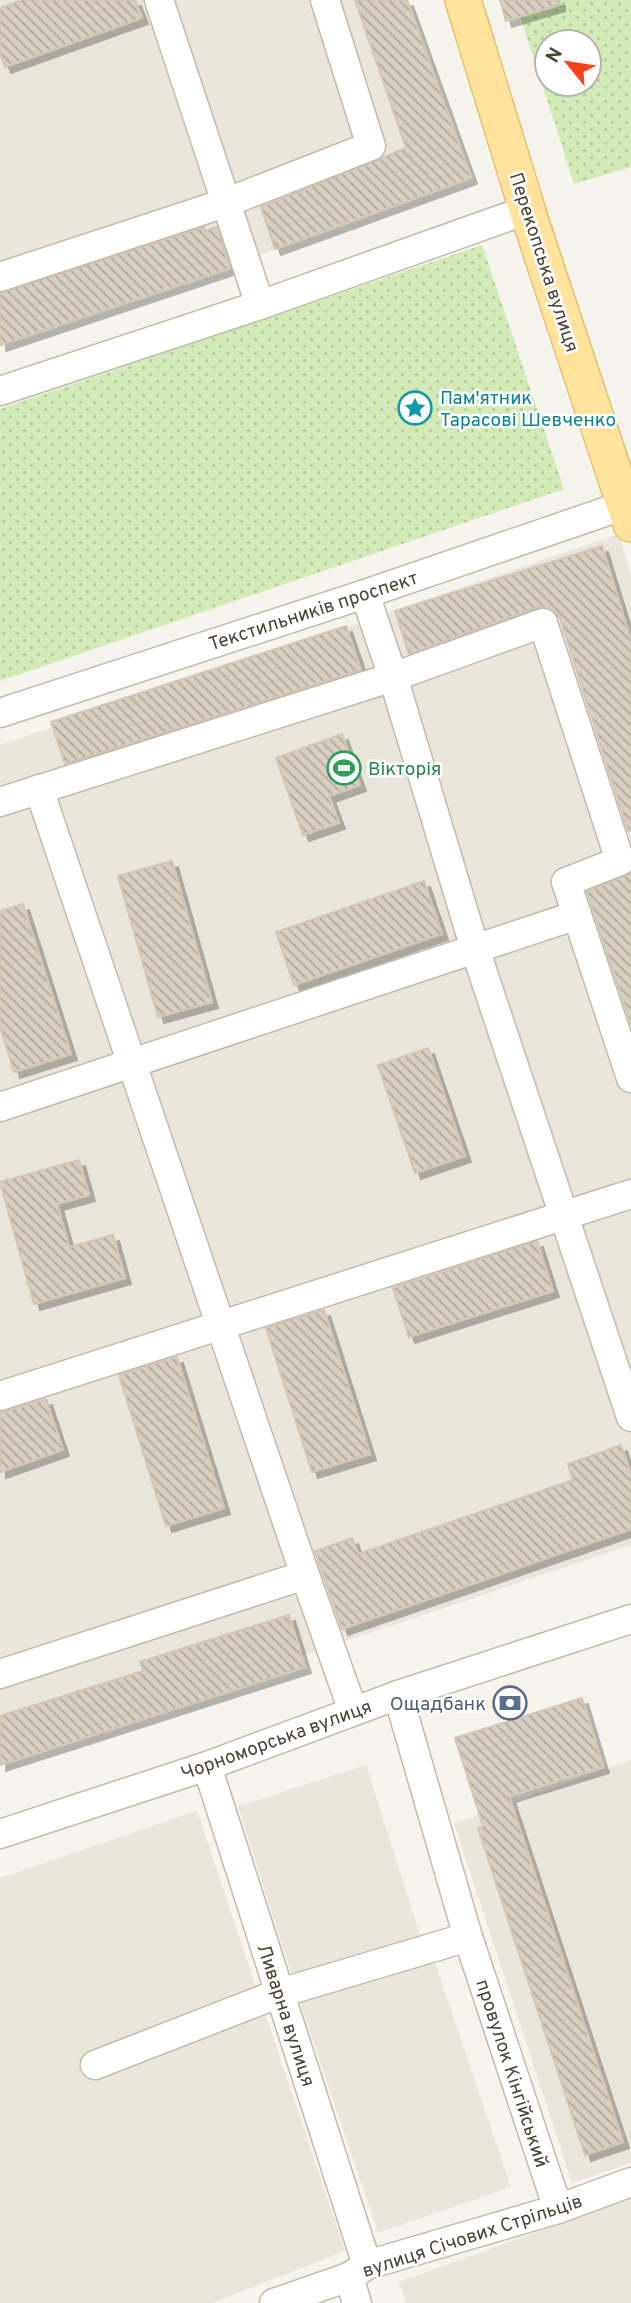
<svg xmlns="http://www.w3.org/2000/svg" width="631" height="2303" viewBox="0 0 631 2303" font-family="Overpass,sans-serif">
  <defs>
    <pattern id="grass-dots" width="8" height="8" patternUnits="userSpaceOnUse" patternTransform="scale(1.75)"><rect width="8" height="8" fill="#d2eab5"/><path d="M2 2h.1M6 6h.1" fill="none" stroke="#b6ca9c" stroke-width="1.8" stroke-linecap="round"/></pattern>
    <pattern id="building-back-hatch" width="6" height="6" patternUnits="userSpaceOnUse" patternTransform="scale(1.75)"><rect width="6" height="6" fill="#d8cfc1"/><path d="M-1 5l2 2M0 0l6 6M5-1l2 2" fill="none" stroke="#b1aa9e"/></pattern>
    <filter id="shadow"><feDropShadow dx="6" dy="6" stdDeviation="0" flood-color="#0004"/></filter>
  </defs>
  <rect width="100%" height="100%" fill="#f6f3ec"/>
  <g fill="#eae5da">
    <polygon points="0,0 407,0 471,178 275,249 241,265 0,345"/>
    <polygon points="619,534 631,574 631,1545 0,1757 0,745"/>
    <polygon points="631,1760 631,2163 572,2183 454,1823"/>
    <polygon points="366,1765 420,1935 292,1976 238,1806"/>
    <polygon points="197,1811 345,2251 212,2303 0,2303 0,1878"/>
    <polygon points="433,1957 511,2187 378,2233 300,2002"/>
    <polygon points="631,2198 631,2303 406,2303 399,2282"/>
  </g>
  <g fill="url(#grass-dots)" fill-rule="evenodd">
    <path d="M515,0H631V167L574,184ZM547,42H589V84H547Z"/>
    <polygon points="482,245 564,489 0,681 0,409"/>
  </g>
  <g fill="url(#building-back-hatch)" stroke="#d3c7b4" stroke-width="2" filter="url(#shadow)">
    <polygon points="22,0 135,0 142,18 5,67 0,53 0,8"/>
    <polygon points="355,0 407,0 471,178 275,249 261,207 406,148"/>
    <polygon points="500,0 559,0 559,5 506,21"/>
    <polygon points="204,227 205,231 217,227 230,268 0,345 0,293"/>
    <polygon points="602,546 631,641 631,830 628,831 559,615 547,607 537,607 409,654 395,611"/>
    <polygon points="346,626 361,670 65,764 51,722"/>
    <polygon points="342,734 360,785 329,796 339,823 303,835 276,758"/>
    <polygon points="172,861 212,1002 158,1017 118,876"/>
    <polygon points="631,873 631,1025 587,892"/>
    <polygon points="424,881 442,934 294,985 276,932"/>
    <polygon points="23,904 71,1054 14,1072 0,1026 0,911"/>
    <polygon points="428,1048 465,1156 415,1173 378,1065"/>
    <polygon points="79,1160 89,1195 57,1204 69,1247 113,1235 125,1278 34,1304 0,1182"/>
    <polygon points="537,1241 553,1291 409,1337 393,1288"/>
    <polygon points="324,1310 370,1454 312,1472 266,1328"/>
    <polygon points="177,1357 224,1508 166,1526 119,1375"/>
    <polygon points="46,1399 63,1450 0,1472 0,1413"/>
    <polygon points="621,1445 631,1475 631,1529 342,1629 315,1551 352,1538 358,1554 573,1480 568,1464"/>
    <polygon points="289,1615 305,1667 0,1765 0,1716 143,1671 140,1662"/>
    <polygon points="582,1698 603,1767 509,1796 623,2142 585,2155 478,1828 483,1826 455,1738"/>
  </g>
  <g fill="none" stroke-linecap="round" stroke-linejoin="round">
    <defs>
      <g id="minor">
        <polyline points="159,0 260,305"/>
        <polyline points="0,277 225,203 371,146 325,0"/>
        <polyline points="0,391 260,305 527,210"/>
        <polyline points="365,594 393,677 475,949 631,1417"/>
        <polyline points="0,713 365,594 625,505"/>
        <polyline points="39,789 305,1575 353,1711"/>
        <polyline points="0,802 393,677 543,623 620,861 566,882 631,1078"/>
        <polyline points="0,1107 577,915"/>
        <polyline points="0,1396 631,1194"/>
        <polyline points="0,1674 305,1575"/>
        <polyline points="398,1695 468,1937 558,2209"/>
        <polyline points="207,1766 367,2265"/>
        <polyline points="0,1834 207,1766 398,1695 631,1619"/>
        <polyline points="95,2065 280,1993 468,1937"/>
        <polyline points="349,2277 357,2303"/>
        <polyline points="274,2303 349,2277 367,2265 558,2209 631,2182"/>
      </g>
      <polyline id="major" points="463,0 532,225 631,524"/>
    </defs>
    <use href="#minor" stroke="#c2bbae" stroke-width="31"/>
    <use href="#major" stroke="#e6c16a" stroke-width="38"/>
    <use href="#minor" stroke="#fff" stroke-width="28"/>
    <use href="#major" stroke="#ffe39c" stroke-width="35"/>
  </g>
  <defs>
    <symbol id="sight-ring" viewBox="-11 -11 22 22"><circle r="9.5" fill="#fff" stroke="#0f9aa8" stroke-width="1.5"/><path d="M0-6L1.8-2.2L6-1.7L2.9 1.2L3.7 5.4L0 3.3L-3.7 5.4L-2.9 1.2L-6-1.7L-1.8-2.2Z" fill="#0f9aa8"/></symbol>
    <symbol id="stadium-ring" viewBox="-11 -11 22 22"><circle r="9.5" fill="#fff" stroke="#2e9e5b" stroke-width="1.5"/><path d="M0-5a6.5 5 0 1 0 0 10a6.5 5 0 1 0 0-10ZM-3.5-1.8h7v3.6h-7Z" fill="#2e9e5b"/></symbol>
    <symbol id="bank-ring" viewBox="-11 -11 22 22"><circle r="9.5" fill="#fff" stroke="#5c6f8a" stroke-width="1.5"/><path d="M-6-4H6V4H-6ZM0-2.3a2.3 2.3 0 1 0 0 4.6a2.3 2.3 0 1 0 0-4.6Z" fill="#5c6f8a"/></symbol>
  </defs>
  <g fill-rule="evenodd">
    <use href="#sight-ring" x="396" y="389" width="38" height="38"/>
    <use href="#stadium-ring" x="325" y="749" width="38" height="38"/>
    <use href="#bank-ring" x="491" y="1684" width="38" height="38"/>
  </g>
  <g text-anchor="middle" stroke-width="5" stroke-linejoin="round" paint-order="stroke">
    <g font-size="19" fill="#4b4439" stroke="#fff">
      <text transform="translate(545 262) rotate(72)" y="7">Перекопська вулиця</text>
      <text transform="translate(313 610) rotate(-18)" y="7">Текстильників проспект</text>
      <text transform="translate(276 1739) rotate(-20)" y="7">Чорноморська вулиця</text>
      <text transform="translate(287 2015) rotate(72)" y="7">Ливарна вулиця</text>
      <text transform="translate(513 2073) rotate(72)" y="7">провулок Кінгійський</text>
      <text transform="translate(472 2235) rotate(-18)" y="7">вулиця Січових Стрільців</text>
    </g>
    <g font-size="19" fill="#0d838f" stroke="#fff" text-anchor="start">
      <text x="440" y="404">Пам'ятник<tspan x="440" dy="22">Тарасові Шевченко</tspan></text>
    </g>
    <g font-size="19" fill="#27864d" stroke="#fff" text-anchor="start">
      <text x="368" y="775">Вікторія</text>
    </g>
    <g font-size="19" fill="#4e5e75" stroke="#fff" text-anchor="end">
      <text x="486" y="1710">Ощадбанк</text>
    </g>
  </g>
  <g transform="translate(568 63) rotate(300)"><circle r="33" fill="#ffffff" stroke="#b7b4b0" stroke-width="2"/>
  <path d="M0-5L12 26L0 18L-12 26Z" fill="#fc3f1d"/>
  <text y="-10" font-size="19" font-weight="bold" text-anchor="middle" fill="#4b4439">N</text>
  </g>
</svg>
